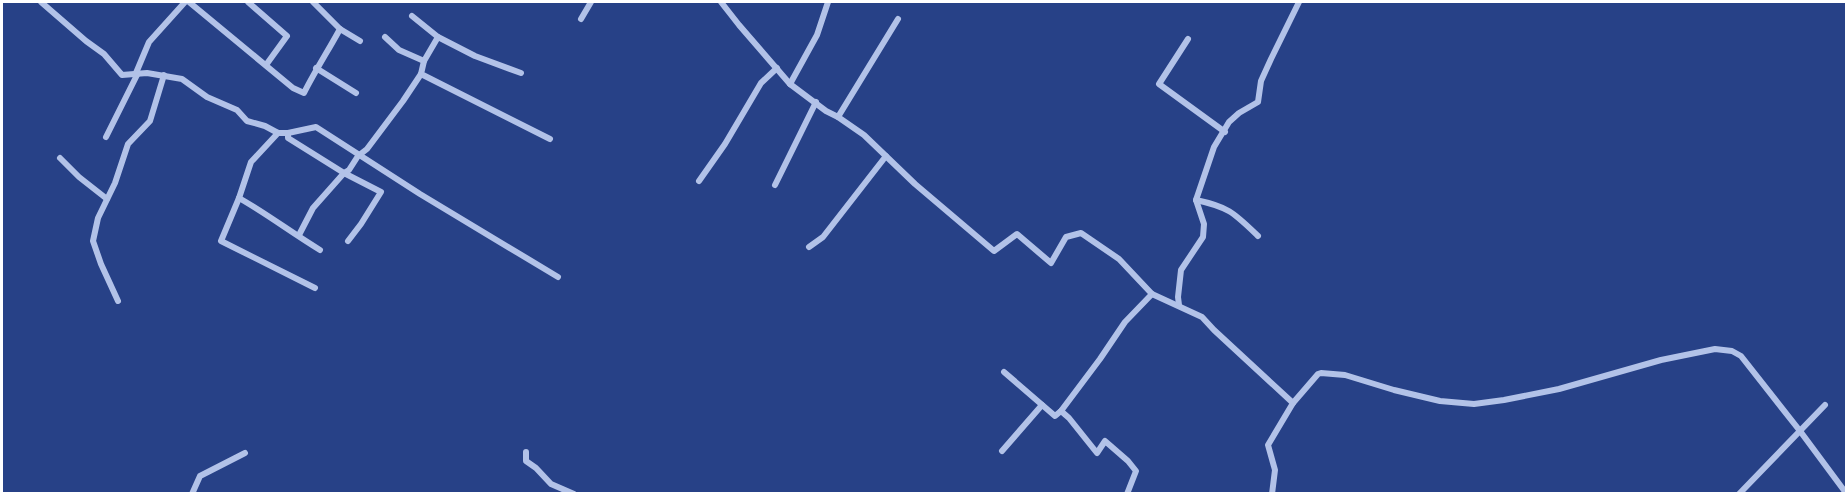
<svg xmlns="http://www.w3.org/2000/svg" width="1848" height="495" viewBox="0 0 1848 495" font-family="Lato,sans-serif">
  <rect width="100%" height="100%" fill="#274187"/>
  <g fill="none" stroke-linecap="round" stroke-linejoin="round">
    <g stroke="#b2c2e8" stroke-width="6">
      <polyline points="41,2 86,41 104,54 122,75 147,73 182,79 207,97 237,110 247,121 265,126 278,133 288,133 316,127 420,194 558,277"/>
      <path d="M189,2L293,88L304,93C315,71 328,51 340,29"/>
      <polyline points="248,2 287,36 266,65"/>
      <polyline points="313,2 340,29 360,41"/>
      <polyline points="721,2 739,25 790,84 826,111 838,117 864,135 915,184 994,251 1017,234 1051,263 1066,237 1081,233 1119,259 1152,294 1202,317 1214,330 1293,403 1268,445 1275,470 1272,494"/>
      <polyline points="412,16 438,37 475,56 521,73"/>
      <polyline points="581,19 591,2"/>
      <polyline points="385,37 399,50 424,61"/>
      <polyline points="438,37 424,61 421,74 550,139"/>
      <polyline points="1188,39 1159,84 1225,132"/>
      <polyline points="316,68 356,93"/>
      <polyline points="136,73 149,42 185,2"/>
      <polyline points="790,84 817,35 828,2"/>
      <polyline points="838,117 898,19"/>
      <polyline points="278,133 251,162 239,198 221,241 315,288"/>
      <polyline points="288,133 288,138 344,173 381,192 361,224 348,241"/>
      <polyline points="106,137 138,73"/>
      <polyline points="60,158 79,177 107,199"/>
      <polyline points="699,181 725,144 761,83 777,68"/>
      <polyline points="775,185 816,102"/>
      <path d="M239,198C267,214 292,233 320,250"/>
      <path d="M1196,200C1229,207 1234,213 1258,236"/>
      <polyline points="299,235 313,208 344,173 349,170 358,156 367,149 403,101 421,74"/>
      <polyline points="809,247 823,237 886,156"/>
      <polyline points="118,301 101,264 93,241 98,218 115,183 128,144 150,121 164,75"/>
      <polyline points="1179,305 1178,297 1181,270 1203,237 1204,224 1196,200 1214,147 1229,122 1239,113 1258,102 1261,81 1271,59 1299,2"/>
      <polyline points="1004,372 1055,416 1061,411"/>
      <polyline points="1293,403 1318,374 1321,373 1345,375 1394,390 1440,401 1474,404 1504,400 1559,389 1661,360 1715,349 1732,351 1741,356 1800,431 1846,493"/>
      <polyline points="1002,451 1042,405"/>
      <polyline points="526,452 526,461 536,468 551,484 574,494"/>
      <polyline points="192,494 200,476 245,453"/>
      <polyline points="1127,494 1136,471 1128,461 1105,441 1097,453 1069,418 1061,411 1100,359 1125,322 1152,294"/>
      <polyline points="1739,494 1825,405"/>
    </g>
  </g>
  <rect width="1848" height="495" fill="none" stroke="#ffffff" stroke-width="6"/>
</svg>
